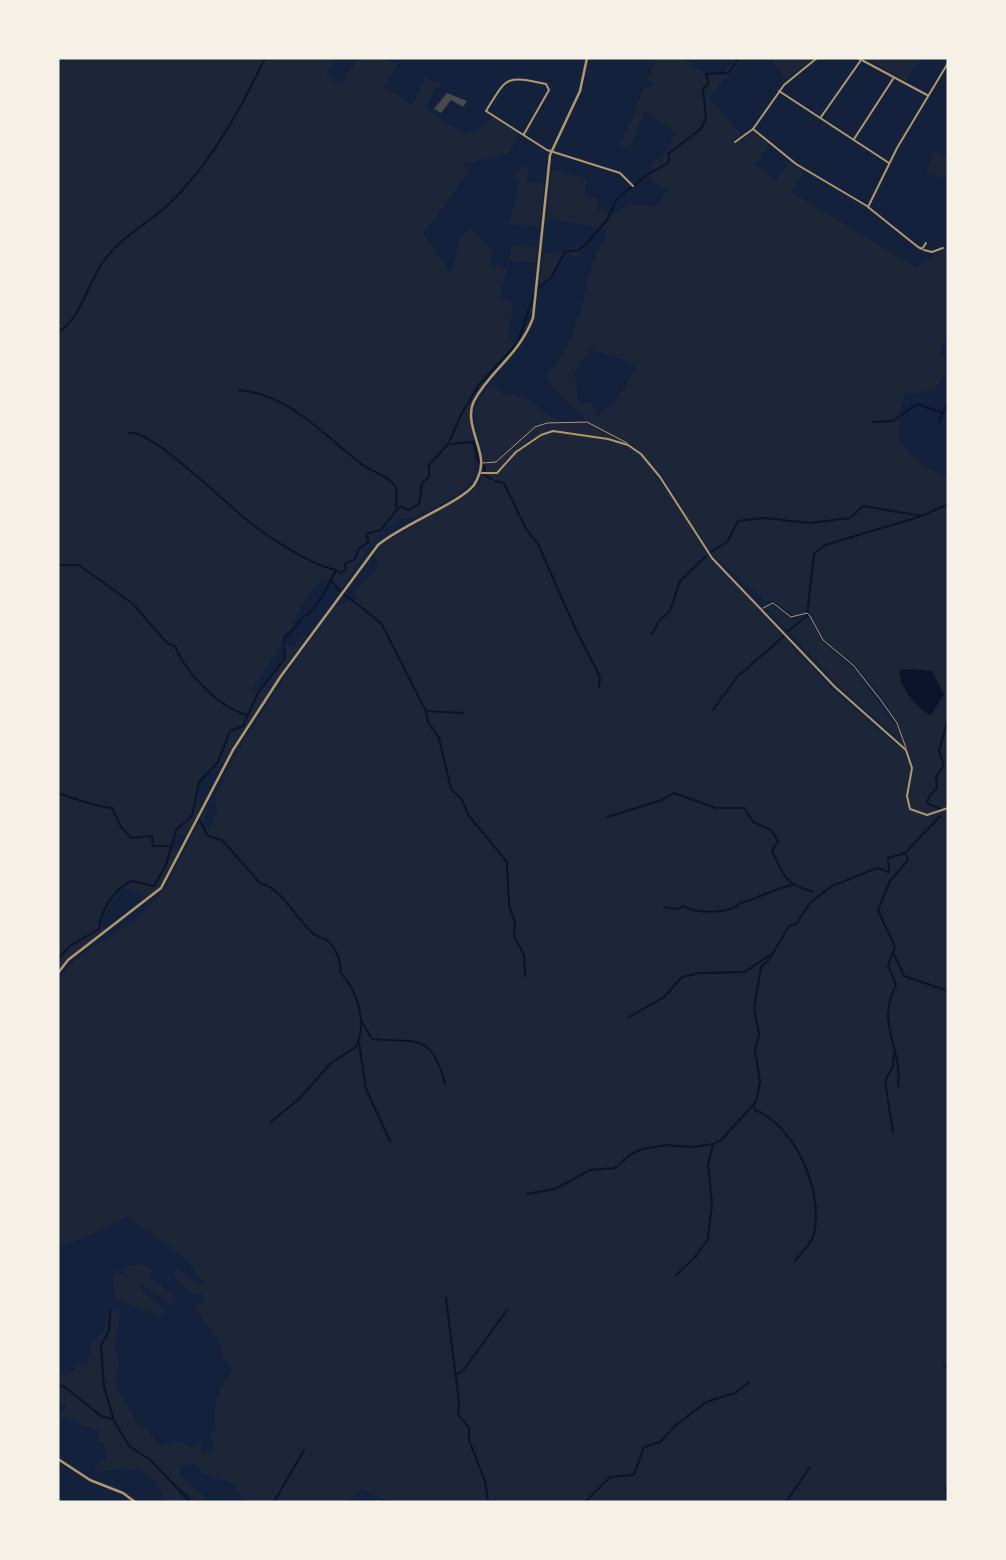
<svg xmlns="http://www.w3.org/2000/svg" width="1006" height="1560" viewBox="0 0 1006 1560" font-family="'Golos Text',sans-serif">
  <rect width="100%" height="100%" fill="#14213d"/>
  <g fill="#1d2539" fill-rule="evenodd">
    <path d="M58,58H335L326,75L340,85L359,58H386L397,65L384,86L412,105L425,78L442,85L434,90L426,108L465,134L485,126L492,115L519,134L509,154L463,164L468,173L423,234L451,273L459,240L470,227L492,251L490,265L507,269L499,298L513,302L508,339L517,345L479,389L470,404L476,476C462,496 434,508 412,517C407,519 401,518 396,521C374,532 354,572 339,592L335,584L324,577C309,594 298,607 292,629L284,634L281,645L252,690L258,691C271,671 281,669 287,645L294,646L310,629L225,762L198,781L200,809L187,836L175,833L171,847L179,851L167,876L148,899L124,888L98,921L105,930L58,969Z"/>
    <path d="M658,58H683L704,73H724L736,58H744L708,98L741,134L733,139L736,143L754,133L770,146L756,164L775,181L790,162L803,172L791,192L917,268L948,247V335L939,352C952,369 945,375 934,390L905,395C887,444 907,456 948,478V1502H391L361,1489L348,1502H245L233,1483L201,1473L197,1465H182L178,1473L188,1484L206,1497L201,1502L180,1489L177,1492L188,1502H165C151,1463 133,1466 95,1472L94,1467L107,1458L104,1444L97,1441L101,1432L58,1416L66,1407L58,1398V1372L68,1376L78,1365L87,1364C92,1350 90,1338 105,1331L108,1311L121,1310L114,1347L119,1363L115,1385L137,1423L145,1427L160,1446L176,1441L192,1447L202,1441L204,1444L199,1451L203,1455L214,1448L209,1434L215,1429C212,1409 218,1386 233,1370L219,1353L222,1345L194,1307L206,1300L203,1295L191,1293L173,1275L178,1268L200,1286L203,1283L186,1259L127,1216L109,1228L58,1247V978L76,959L141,915L165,889L208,804L202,827L209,828L217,811L214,798L234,757L293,664L336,606L358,598L354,593L378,566L374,555L385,543L479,486L487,463L483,459L473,409L491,384L507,397L513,394L531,402L563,424L587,421L546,379L550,376L546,373C572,360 585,287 594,260C597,249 604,242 607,230L548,218L551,170L587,179L584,196L599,199L597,210L615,214L627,204L656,206L668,189L654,183L649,176L654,168L650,166L655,158L661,161L676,132L645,111L629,150L620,146L645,86L649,89L652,83L647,80ZM590,349L637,364C627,385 617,404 597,416L591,403L579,402L574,373ZM635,447L659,471L706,549L766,602L773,601L794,616L809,612L825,640L854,664L882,697L903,735L852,667L823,643L810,619L807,616L794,620L772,606L768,609L842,689L900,740L899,747L833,690L705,552L685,516ZM908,669L932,671L944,696L933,713L924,712L900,681Z"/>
    <polygon points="770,58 814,58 786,79"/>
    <polygon points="866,58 921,58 906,81"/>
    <polygon points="934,151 948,158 948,178 931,175 926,171"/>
    <polygon points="523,166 529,169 527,181 544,183 539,227 509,224 520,179 515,177"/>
    <polygon points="588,242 578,256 566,254 553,277 539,285 544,253 560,254"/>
    <polygon points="512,245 537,247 536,263 510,260"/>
    <polygon points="141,1264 154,1270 149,1276 176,1298 170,1304 139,1283 144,1292 165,1310 157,1318 149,1309 143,1311 115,1300 113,1279 116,1269 127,1279 129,1276 120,1268"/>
  </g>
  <path fill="#0b132b" d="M908,669L932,671L944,694L931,715C918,711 897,684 900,670Z"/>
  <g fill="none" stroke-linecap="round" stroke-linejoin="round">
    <g stroke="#0b132b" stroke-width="2">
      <polyline points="537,289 551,278 565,252 579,250 588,242 607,220 617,199 644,177 669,162 668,154 701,129 706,118 703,89 709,83 706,74 728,73 739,58"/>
      <path d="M58,332C80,320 88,283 103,262C121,236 150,223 172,201C212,161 241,109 265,58"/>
      <path d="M239,390C291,395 323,435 363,465C372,472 389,476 395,486C398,491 396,500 396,507"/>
      <polyline points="939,421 948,402"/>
      <polyline points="873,422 893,421 917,404 943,413"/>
      <path d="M129,433C152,429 229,507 252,524C271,539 313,566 336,570"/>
      <polyline points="451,444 473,442 479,463"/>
      <polyline points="484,466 485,471"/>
      <polyline points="484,475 492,479"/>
      <polyline points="495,481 504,483 526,529 538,544 575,628 600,677 599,687"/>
      <polyline points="711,552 728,541 738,521 765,518 809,523 850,518 863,506 922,516"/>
      <path d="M58,565H79L111,588L133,604L167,643L175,646C185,672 220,709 248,715"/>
      <polyline points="332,581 340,591"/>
      <polyline points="344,594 381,623 426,711 428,722 439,738 451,789 461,798 469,816 507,862 509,906 515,922 514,936 524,955 525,976"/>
      <polyline points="788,631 807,616 814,554 825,545 922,516 948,504"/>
      <polyline points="652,634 659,621 670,611 680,581 706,556"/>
      <path d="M284,644L285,637C295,631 296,623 304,617C320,604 327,588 336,570L341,573L346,569L345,564L355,559L359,548L369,542L366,534L381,530L400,506L408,510L419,504L422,483L429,477V465L448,444L462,413L478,386L518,342L534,294"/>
      <polyline points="713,710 737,677 784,636"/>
      <polyline points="426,711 463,713"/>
      <path d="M58,793C68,797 102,808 112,808L121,827L131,838L152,836L153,846H170"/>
      <polyline points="940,809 927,803 930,795 937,788 936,777 944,765 939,751 948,718"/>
      <path d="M607,817L662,800L674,793L716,808H744L753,822L771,830L778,841L772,851C785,876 782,882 813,892"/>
      <path d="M200,821L207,835L223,841L260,883C284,889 296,920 315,935C320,938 325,938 329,942C336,949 342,963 340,972C357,990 368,1022 356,1047L331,1063L300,1098L271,1122"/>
      <path d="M664,907L677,909L684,906C695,914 731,914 740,903C759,899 774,888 793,885"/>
      <polyline points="894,954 904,976 945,990"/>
      <path d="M58,959L70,946L99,929C100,911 114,890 131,881L154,886L166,865L176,830L192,816L199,782L218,762L230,731L243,726L258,693L285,658L284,648"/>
      <polyline points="629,1017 664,997 682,977 699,973 745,972 770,955"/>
      <path d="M361,1020L372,1039C417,1043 432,1032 445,1084"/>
      <polyline points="359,1043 366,1089 390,1141"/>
      <path d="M898,1086C903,1047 875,1025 896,985L888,965L895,947L878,910L890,881L908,860L906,854"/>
      <path d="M754,1105L755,1110C795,1126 824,1191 814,1234C812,1243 801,1253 795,1261"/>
      <polyline points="893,1132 885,1081 893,1066 894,1052"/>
      <polyline points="527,1194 555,1189 590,1170 615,1168 631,1154 643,1149 666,1145 691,1147 713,1144 722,1139 756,1102 760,1083 755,1050 759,1034 754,1008 761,967 769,960 789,926 796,924 811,902 832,886 877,868 889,872 888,858 905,853 940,816"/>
      <polyline points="676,1275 696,1256 708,1239 712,1204 708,1165 713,1144"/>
      <polyline points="446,1298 459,1401 458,1414 469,1428 469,1440 485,1481 488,1502"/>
      <polyline points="110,1310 109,1331 101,1345 104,1387 113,1417"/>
      <polyline points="944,1366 948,1367"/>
      <polyline points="457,1374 462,1372 507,1310"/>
      <polyline points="58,1385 65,1387 101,1416 113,1419 129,1446 149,1459 191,1502"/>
      <polyline points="946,1487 947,1502"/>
      <polyline points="274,1502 304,1450"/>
      <polyline points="585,1502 610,1477 634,1475 644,1447 660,1442 675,1426 706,1402 735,1393 749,1382"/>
      <polyline points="786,1502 810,1467"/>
    </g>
  </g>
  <polygon fill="#48494c" points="447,93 467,101 463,107 451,100 441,113 434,109"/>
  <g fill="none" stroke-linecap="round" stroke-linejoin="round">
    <g stroke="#b1986c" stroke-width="1">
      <polyline points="483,463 496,462 535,427 547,423 587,422 627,443"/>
      <polyline points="763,608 773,603 791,617 807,613 810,616 823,640 853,665 880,699 897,723 906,748"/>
    </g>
    <g stroke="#b1986c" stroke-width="2">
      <polyline points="858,58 927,95"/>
      <polyline points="779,91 889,163"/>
      <polyline points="821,117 861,60"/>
      <polyline points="753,129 796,164 867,206"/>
      <path d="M524,134L549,90L546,84C505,75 507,77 486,111L547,150L620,173L633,186"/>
      <polyline points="854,139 893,79"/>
      <polyline points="735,142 753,129 784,85 817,58"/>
      <polyline points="926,243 922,249 918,247 868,207 897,148 948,63"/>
      <polyline points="924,250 932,252 943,248"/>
      <polyline points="482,473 497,473 516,452 541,435 553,431 608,439 628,445 641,454 660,477 712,558 835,687 906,750 912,768 907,796 910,809 927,815 948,808"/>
    </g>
    <g stroke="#b1986c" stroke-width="2.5">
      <path d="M58,973L68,960L161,888L233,750L281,676L378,545C401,525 460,503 474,485C479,477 482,468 481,459C479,441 465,419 474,401C490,370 518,357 533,318L550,155L580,91L587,58"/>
      <polyline points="58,1459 90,1480 123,1493 135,1502"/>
    </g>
  </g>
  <rect width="1006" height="1560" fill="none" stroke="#f6f1e7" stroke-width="119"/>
</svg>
